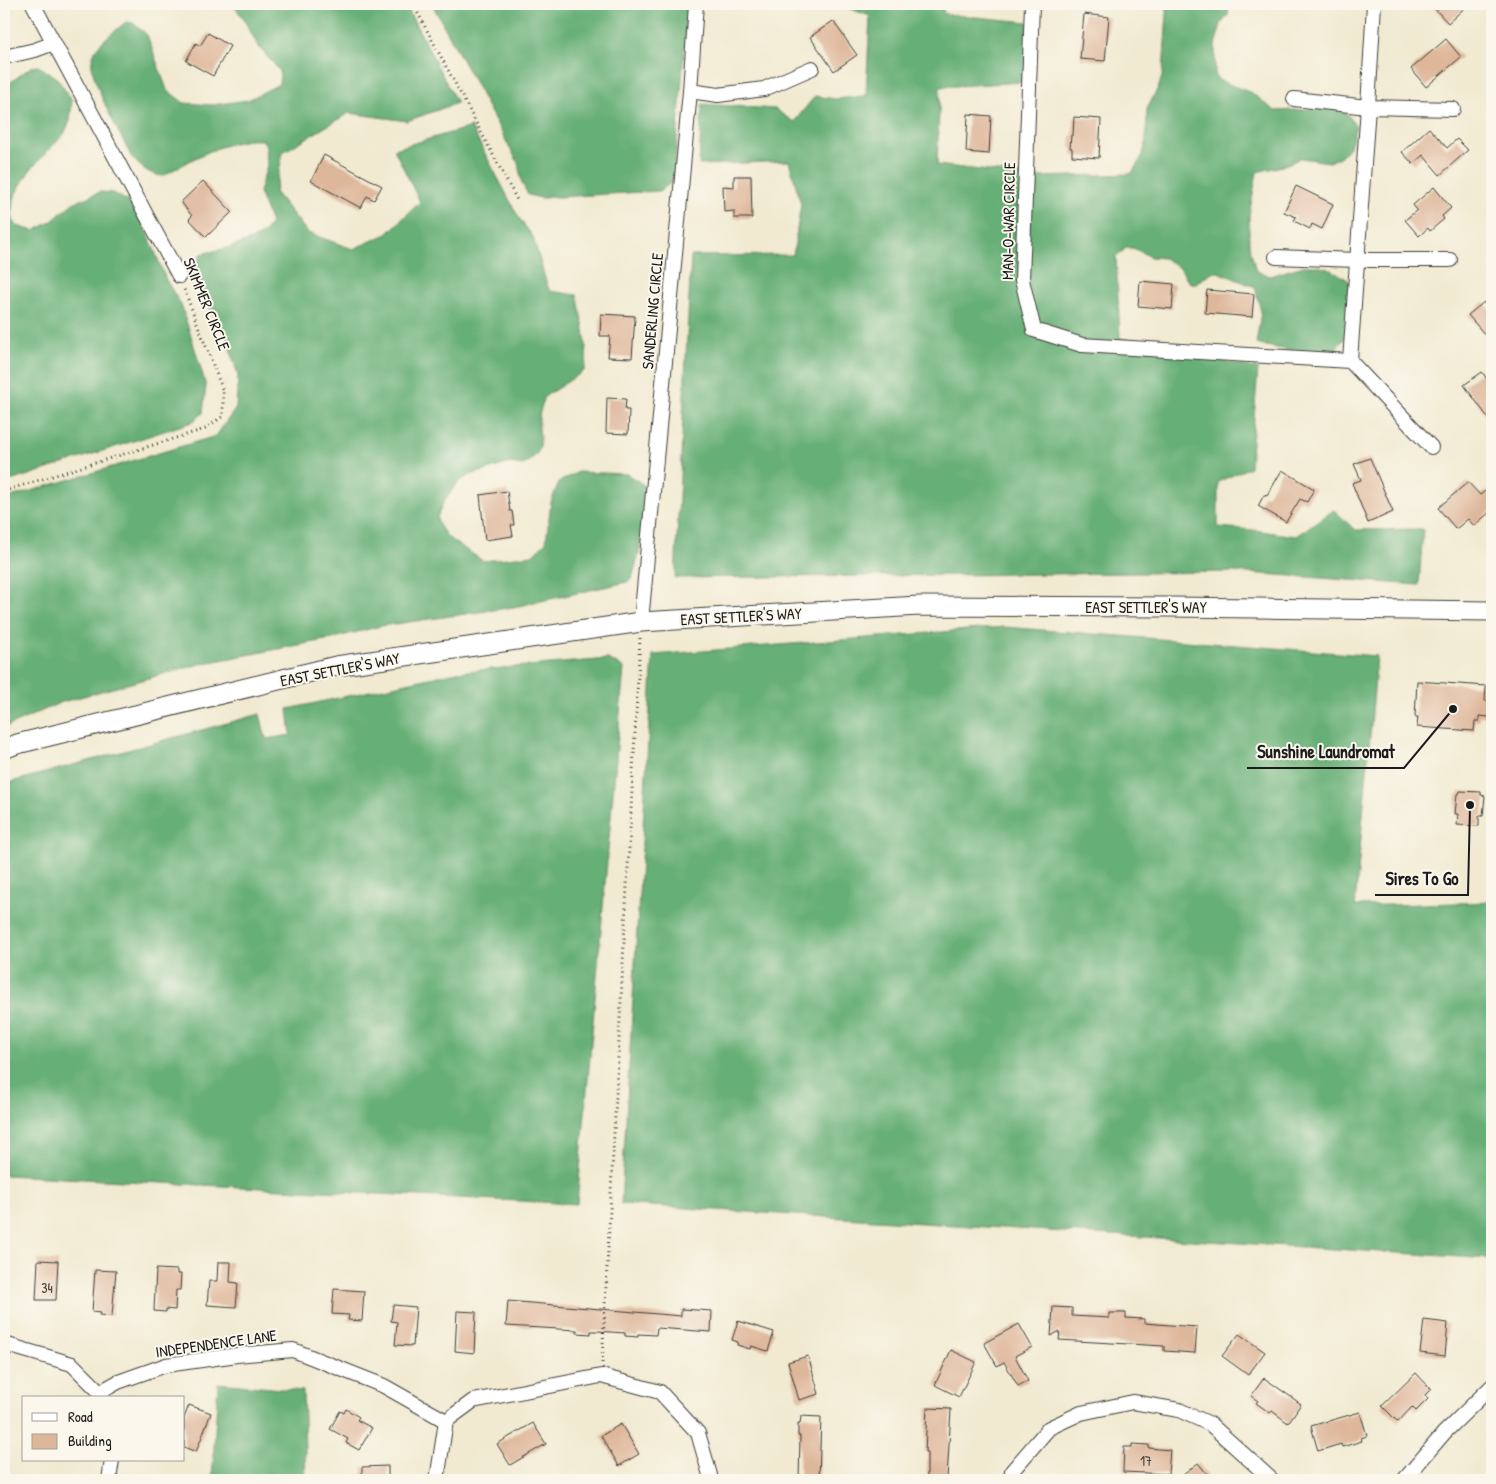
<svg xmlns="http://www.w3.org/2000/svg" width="1496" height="1484" viewBox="0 0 1496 1484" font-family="'Patrick Hand',sans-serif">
  <rect width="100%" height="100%" fill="#fbf7ec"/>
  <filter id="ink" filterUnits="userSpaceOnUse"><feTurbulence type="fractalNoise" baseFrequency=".02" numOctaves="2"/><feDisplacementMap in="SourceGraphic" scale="10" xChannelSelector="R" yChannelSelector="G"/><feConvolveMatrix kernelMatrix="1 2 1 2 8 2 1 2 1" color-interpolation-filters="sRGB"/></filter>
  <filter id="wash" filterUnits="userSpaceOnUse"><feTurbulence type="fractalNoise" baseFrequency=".0096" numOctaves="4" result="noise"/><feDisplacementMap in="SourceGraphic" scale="20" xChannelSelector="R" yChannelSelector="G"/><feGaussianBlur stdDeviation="1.12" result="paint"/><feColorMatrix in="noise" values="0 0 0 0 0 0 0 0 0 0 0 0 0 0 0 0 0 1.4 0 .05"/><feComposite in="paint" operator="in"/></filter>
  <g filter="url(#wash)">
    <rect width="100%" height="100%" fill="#f1ead1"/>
    <g fill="#66af76" stroke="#416649">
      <path d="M232,4H405L457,103L407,121L349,113L283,152L275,192L308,233L353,249L387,234L420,202L394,149L471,127L519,218L533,237L547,285L550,291L577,295C581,314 591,353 584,371L544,397C543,403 540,410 539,417C537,442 550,448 523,465L510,463L470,475L458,482L442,505L437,518L439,525L447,537L483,561L532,555L546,542L551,502L559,482L578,472L627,474L644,485L647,505L639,554L632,578L627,582L514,607L381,626L330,639L200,664L62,702L4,728V499L216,436L236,408L238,375L226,336L190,273L201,254C221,249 262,243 271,223L259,192L267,166L266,146L263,140C230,137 190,160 163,176C149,175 139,166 131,156C121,136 88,78 92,59C95,43 115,32 126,22L133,23L147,35L167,90L184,103L212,105L248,100L279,84L280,71L258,46L242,16Z"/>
      <polygon points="432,4 688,4 674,177 671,183 659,191 541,198 528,195 522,183 518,163"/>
      <polygon points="836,4 942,4 944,14 1028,22 1026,69 1022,82 940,87 937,165 1041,177 1131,174 1142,157 1146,143 1147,109 1159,86 1163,73 1167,12 1166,4 1229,4 1228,15 1221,24 1215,45 1215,74 1218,80 1252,93 1275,111 1336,108 1348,115 1356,126 1350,146 1341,156 1329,162 1301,158 1282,166 1257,172 1249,215 1249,244 1256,271 1270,276 1303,266 1316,266 1330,269 1348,280 1354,293 1354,307 1344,340 1334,350 1308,354 1256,344 1261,312 1255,287 1218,272 1212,272 1195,284 1189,282 1181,269 1164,258 1151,257 1133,248 1126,248 1116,257 1120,338 1258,369 1250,467 1218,482 1218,527 1253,530 1296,536 1334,510 1355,530 1423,529 1419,585 1234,572 675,578 691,256 793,255 801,204 789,161 699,165 702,104 775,109 794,122 815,96 836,99 866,96 870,16"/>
      <polygon points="38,66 56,77 72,100 70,121 64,134 30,170 16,193 12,206 13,220 17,226 34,231 52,221 73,203 100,192 114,193 138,208 166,280 181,305 192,339 206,386 203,413 192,422 4,483 4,87 31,67"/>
      <polygon points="1004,627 1377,656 1355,906 1492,902 1492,1259 621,1204 653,655"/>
      <polygon points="608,659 624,668 577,1204 4,1175 4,784 260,714 266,739 291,735 288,709 457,672"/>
      <polygon points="218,1383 303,1391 306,1480 212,1480"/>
    </g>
    <g id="blocks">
      <g fill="#deb69a">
        <polygon points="1430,4 1469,4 1448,23"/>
        <polygon points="1084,14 1109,17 1105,61 1080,59"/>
        <polygon points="833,21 857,55 834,71 810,37"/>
        <polygon points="208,33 230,46 213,76 186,61 196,43 200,46"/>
        <polygon points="1446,39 1461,57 1426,87 1411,69"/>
        <polygon points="968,114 991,116 989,154 966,152"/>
        <polygon points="1074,117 1101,119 1099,158 1072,156 1072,148 1070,148 1071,135 1073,135"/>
        <polygon points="1429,128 1447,148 1457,139 1468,150 1440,175 1423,155 1413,164 1402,152"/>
        <polygon points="324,155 382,186 374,200 367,196 361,208 311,181"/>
        <polygon points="734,176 751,176 752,218 734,218 734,211 724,212 723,186 734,187"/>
        <polygon points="203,181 232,212 206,237 189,219 192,216 181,202"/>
        <polygon points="1296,186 1333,204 1322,229 1312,224 1310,229 1294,221 1296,217 1284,212"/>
        <polygon points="1434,187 1451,208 1442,216 1444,219 1430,231 1428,228 1419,236 1405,220 1417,210 1413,205"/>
        <polygon points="1140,281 1174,284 1172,309 1138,306"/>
        <polygon points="1207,290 1254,294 1252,317 1205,313"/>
        <polygon points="1484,302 1492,312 1492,343 1468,315"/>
        <polygon points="601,314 635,316 632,358 608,357 610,336 600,336"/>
        <polygon points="1482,372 1492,386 1492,423 1464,385"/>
        <polygon points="607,398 626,399 625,410 629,410 628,434 606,433"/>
        <polygon points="1370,458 1393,512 1368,523 1352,483 1361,480 1354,464"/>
        <polygon points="1282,470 1314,489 1307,502 1300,499 1286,522 1258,506 1264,495 1267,496"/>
        <polygon points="1468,482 1480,495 1485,491 1492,499 1492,510 1474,526 1468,519 1456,529 1438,508"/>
        <polygon points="507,491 510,511 512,511 514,525 511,525 513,536 485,540 480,495"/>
        <polygon points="1417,681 1486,686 1485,701 1491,701 1490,717 1479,716 1479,721 1475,721 1474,731 1417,727 1418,717 1415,717"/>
        <polygon points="1460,791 1481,792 1481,795 1485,796 1483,816 1479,816 1479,826 1457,825 1458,814 1455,814 1457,794 1459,794"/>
        <polygon points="38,1260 58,1261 56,1300 36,1300"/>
        <polygon points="218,1262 231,1262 230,1282 238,1283 236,1307 207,1305 209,1281 217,1281"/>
        <polygon points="156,1269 177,1270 177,1274 181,1274 180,1290 176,1290 175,1310 166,1309 166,1312 154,1311"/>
        <polygon points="95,1270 116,1271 112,1316 99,1315 100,1313 92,1312"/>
        <polygon points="334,1289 364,1291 362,1321 348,1320 349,1315 332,1314"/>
        <polygon points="508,1301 681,1316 681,1309 712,1311 711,1332 657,1328 656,1335 638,1334 638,1337 625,1336 625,1333 597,1331 591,1331 591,1334 577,1333 577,1330 506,1326"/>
        <polygon points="393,1305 416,1307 413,1346 395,1345 397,1322 391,1321"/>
        <polygon points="1053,1307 1072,1308 1072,1316 1109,1318 1109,1313 1126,1313 1126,1318 1144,1319 1144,1323 1197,1327 1195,1353 1164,1351 1164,1346 1059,1340 1060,1331 1051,1336"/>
        <polygon points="457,1311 476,1312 474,1353 455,1351"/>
        <polygon points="1424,1320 1448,1323 1445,1356 1420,1353"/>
        <polygon points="738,1321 774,1332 768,1351 751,1346 750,1349 737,1345 738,1342 732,1340"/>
        <polygon points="1019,1324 1032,1347 1015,1356 1028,1381 1018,1386 1004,1362 997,1366 984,1343"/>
        <polygon points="1239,1334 1265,1352 1248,1375 1222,1356"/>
        <polygon points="951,1350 976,1362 959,1397 935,1385"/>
        <polygon points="808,1356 819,1394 799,1400 788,1362"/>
        <polygon points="1416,1373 1431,1389 1425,1395 1428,1399 1416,1411 1412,1407 1398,1422 1382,1406"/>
        <polygon points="1264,1378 1301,1404 1288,1423 1272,1411 1270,1413 1256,1403 1258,1401 1251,1396"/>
        <polygon points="189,1405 211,1413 196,1452 184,1447 184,1418"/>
        <polygon points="927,1408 951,1409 947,1480 927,1480 927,1452 925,1452"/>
        <polygon points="346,1409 359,1417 357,1420 372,1428 359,1450 346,1443 348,1439 330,1429 340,1411 344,1413"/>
        <polygon points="1360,1412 1367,1436 1361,1438 1362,1441 1342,1447 1341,1444 1318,1451 1311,1426"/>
        <polygon points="801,1416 821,1417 819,1480 799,1480 800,1436 798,1436 798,1424 800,1424"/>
        <polygon points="533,1423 546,1444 510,1465 497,1444"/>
        <polygon points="621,1424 639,1454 619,1466 601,1436"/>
        <polygon points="1132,1444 1149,1445 1149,1448 1170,1450 1168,1474 1123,1472 1124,1447 1132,1447"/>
        <polygon points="1198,1463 1212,1480 1177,1480"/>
        <polygon points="388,1466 388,1480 362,1480 362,1467"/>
      </g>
    </g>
  </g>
  <g filter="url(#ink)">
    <use href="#blocks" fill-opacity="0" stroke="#3c3b37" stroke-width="1"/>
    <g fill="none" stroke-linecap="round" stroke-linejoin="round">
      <defs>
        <g id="minor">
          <polyline points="33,4 179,276"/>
          <polyline points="1032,4 1022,280 1034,330 1082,345 1350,361 1431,447"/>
          <polyline points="4,57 35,50 54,43"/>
          <polyline points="690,91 718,95 764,89 812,68"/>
          <polyline points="1294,99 1368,107 1453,109"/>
          <polyline points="1276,257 1356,260 1450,260"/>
          <polyline points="1350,361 1368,107 1374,4"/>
          <polyline points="641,622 690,91 696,4"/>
          <polyline points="4,1344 72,1364 100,1392 102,1398"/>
          <polyline points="100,1392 118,1382 166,1365 237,1355 293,1350 384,1386 446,1421"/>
          <polyline points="109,1480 112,1460"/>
          <polyline points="437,1480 446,1421 473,1401 601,1376 660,1392 698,1433 710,1475 710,1480"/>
          <polyline points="1011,1480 1012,1471 1049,1428 1081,1413 1133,1402 1179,1410 1210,1424 1272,1480"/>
          <polyline points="1404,1480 1444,1433 1492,1386"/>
        </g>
        <polyline id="secondary" points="4,749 17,744 336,666 641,622 919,606 1170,607 1492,611"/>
      </defs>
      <use href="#minor" stroke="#3c3b37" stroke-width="16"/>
      <use href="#secondary" stroke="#3c3b37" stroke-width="21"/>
      <g stroke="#3c3b37" stroke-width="3" stroke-dasharray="1 4" stroke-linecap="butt">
        <polyline points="413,4 517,200"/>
        <polyline points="4,491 205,429 223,416 223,391 184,289"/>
        <polyline points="602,1363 640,638"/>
      </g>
      <use href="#minor" stroke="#fff" stroke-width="14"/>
      <use href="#secondary" stroke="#fff" stroke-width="19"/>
    </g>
  </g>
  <g text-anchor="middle" stroke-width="4" stroke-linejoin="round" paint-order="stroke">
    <g font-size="14" fill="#4c423c">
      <text x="47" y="1293">34</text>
      <text x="1146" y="1466">17</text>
    </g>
    <g font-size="16" fill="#1c1c1c" stroke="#fbf7ec">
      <text transform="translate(1008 221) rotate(-89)" y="6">MAN-O-WAR CIRCLE</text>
      <text transform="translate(207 304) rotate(68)" y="6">SKIMMER CIRCLE</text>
      <text transform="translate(652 311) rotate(-85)" y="6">SANDERLING CIRCLE</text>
      <text x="1146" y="613">EAST SETTLER'S WAY</text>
      <text transform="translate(741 616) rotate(-3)" y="6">EAST SETTLER'S WAY</text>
      <text transform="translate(340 669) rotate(-11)" y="6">EAST SETTLER'S WAY</text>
      <text transform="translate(216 1343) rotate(-8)" y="6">INDEPENDENCE LANE</text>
    </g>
  </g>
  <path fill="none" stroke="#1c1c1c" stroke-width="2" d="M1453 709L1404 768H1247M1470 805L1468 895H1375"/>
  <g fill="#1c1c1c" stroke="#fbf7ec" stroke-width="2">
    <circle cx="1453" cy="709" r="5"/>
    <circle cx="1470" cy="805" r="5"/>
  </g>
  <g font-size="18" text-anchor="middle" font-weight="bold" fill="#1c1c1c" stroke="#fbf7ec" stroke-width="4" stroke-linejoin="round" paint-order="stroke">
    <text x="1326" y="758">Sunshine Laundromat</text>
    <text x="1422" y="885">Sires To Go</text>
  </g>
  <rect width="1496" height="1484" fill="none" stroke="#fbf7ec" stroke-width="20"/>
  <rect x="22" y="1396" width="162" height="65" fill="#fbf7ec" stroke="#a29f99"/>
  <rect x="32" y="1413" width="25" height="8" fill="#ffffff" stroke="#a29f99"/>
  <text x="68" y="1422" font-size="15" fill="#1c1c1c">Road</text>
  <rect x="32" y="1434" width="25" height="15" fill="#deb69a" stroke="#a29f99"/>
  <text x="68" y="1446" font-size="15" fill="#1c1c1c">Building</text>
</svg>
